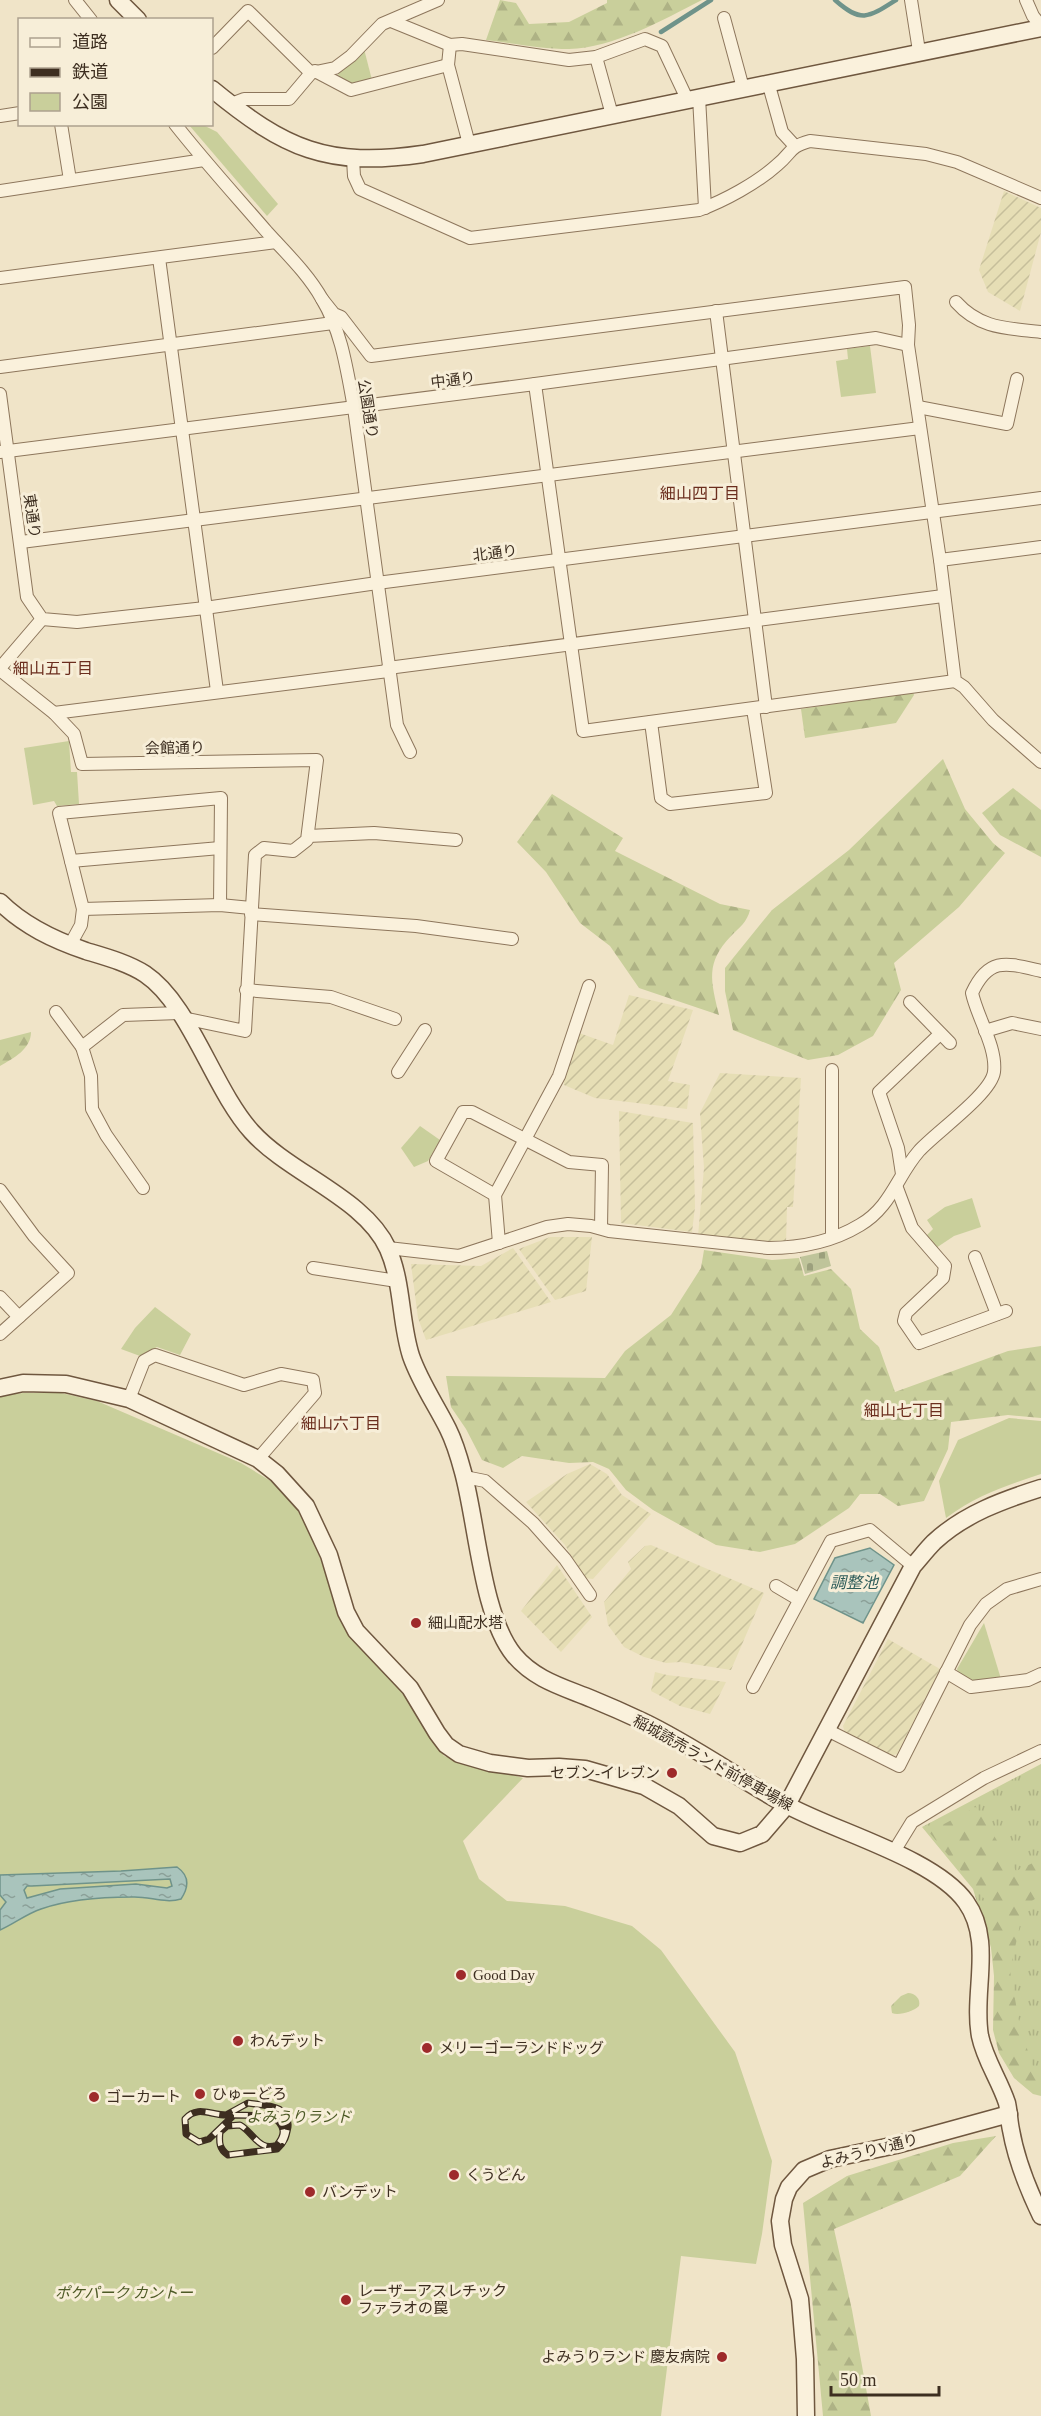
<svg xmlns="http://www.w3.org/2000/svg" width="1041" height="2416" viewBox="0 0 1041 2416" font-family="'Times New Roman','Noto Sans JP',serif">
  <defs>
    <pattern id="farmland-furrows" width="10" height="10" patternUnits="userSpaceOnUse" patternTransform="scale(1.5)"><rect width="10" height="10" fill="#e6deb5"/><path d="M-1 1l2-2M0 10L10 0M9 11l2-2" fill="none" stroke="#c6bf9b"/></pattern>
    <pattern id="grass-tufts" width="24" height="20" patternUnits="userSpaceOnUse" patternTransform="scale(1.5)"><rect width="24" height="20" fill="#c9cf9b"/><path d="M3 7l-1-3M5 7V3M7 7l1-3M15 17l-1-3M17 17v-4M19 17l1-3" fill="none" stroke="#aeb285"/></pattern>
    <pattern id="forest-firs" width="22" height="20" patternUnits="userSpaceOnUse" patternTransform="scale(1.5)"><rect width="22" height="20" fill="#c9cf9b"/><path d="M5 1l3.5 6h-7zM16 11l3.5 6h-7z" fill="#aeb285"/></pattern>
    <pattern id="cemetery-stones" width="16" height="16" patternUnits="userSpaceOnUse" patternTransform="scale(1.5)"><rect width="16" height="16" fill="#bfc49a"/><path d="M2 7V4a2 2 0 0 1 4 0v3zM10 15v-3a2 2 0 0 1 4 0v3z" fill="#9ca07d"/></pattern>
    <pattern id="water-ripples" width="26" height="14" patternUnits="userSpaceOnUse" patternTransform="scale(1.5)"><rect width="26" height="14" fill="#a9c4bc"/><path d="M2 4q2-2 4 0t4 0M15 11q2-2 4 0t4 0" fill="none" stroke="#8ba098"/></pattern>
  </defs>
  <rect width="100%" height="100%" fill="#f0e4c8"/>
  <g fill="url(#farmland-furrows)">
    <polygon points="1004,191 1041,208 1041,232 1020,311 988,292 979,270"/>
    <polygon points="629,995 693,1010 668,1081 690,1085 687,1109 595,1098 564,1085 564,1078 579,1033 613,1045"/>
    <polygon points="720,1073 801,1078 793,1207 787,1207 786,1243 698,1236 704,1168 700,1113"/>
    <polygon points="619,1111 693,1123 695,1207 692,1232 621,1223"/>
    <polygon points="550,1237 592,1237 586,1291 555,1300 519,1249"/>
    <polygon points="513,1248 551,1302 426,1340 418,1318 411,1264 481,1266"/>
    <polygon points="590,1464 607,1474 622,1495 651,1514 593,1579 584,1578 565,1545 526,1502 567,1474"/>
    <polygon points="651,1545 764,1593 731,1670 680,1662 666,1663 644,1657 624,1647 608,1625 604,1602 631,1569 628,1562 645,1546"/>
    <polygon points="557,1565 592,1617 561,1652 521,1611"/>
    <polygon points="888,1639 940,1669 897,1754 890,1756 845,1733 843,1726"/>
    <polygon points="655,1672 667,1675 726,1682 710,1714 680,1706 651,1691"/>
  </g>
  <g fill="url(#grass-tufts)">
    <polygon points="1041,1764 1041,2082 1033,2083 973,1889 922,1827"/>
    <path d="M908,1993C915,1993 921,1999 919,2006C914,2011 899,2016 892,2013L891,2006L901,1996Z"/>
  </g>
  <g fill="url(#forest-firs)">
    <path d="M500,0L516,3L529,24L569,22L607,3V0H702C663,20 613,48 569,49C542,49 513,43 486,40Z"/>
    <polygon points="913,692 914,695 896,723 805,738 801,709"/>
    <polygon points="943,759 965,809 993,843 1005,853 959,907 894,963 901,990 873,1036 838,1055 808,1060 733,1030 725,991 725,968 772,910 849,850"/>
    <polygon points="1013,788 1041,810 1041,857 1000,835 982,813"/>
    <path d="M552,794L623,838L615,851L720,904L750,910C747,922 740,927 731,936C705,963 711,981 719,1015L639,988L610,946L580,923L546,872L517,842Z"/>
    <path d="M31,1032C31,1049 14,1058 0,1066V1040Z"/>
    <polygon points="704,1250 772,1260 799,1258 804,1276 831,1269 851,1289 860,1329 879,1347 895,1392 1008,1351 1041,1346 1041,1418 1008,1415 951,1422 948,1449 924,1501 898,1506 880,1494 860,1494 849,1508 795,1544 760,1552 716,1545 653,1510 626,1490 609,1469 593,1462 569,1463 522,1456 503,1468 482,1460 466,1429 451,1407 446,1376 605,1378 625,1351 671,1315 701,1268"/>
    <polygon points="976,1807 1016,1871 1041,1859 1041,1895 1024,1906 1010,1971 1020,2027 1033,2067 1041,2069 1041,2096 1033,2094 1014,2078 999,2053 993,2030 994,1976 986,1901 929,1832"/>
    <polygon points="996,2136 960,2176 834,2229 852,2310 871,2416 823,2416 803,2203 847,2176 953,2143"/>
  </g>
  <polygon fill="url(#cemetery-stones)" points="827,1251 831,1266 805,1274 800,1257"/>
  <g fill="#c9cf9b">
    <polygon points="364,49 372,80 352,85 338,76 339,70"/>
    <polygon points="189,125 203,125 217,132 278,204 267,216"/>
    <polygon points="870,346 876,393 841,397 836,361 848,359 847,349"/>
    <polygon points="69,741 71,772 77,772 79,804 57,806 54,801 33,805 24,748"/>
    <polygon points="420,1126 440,1140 428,1161 414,1167 401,1148"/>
    <polygon points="972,1198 981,1227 954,1236 936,1248 925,1237 933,1229 927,1220 945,1207"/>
    <polygon points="155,1307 191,1334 180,1355 157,1347 140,1356 121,1349 135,1328"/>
    <polygon points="23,1393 61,1393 97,1401 241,1463 274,1483 295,1504 312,1536 340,1613 397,1685 444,1756 523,1778 463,1841 479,1879 507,1901 565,1906 632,1926 661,1950 735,2052 772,2161 762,2234 756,2264 681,2256 661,2416 0,2416 0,1396"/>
    <path d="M1009,1418L1041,1421V1474C1005,1486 977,1495 946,1518L939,1481L958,1440Z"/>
    <polygon points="984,1623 1001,1679 973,1683 959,1676 957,1669"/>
  </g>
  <g fill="url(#water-ripples)" stroke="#6f938a" stroke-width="1.5" fill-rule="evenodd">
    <polygon points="870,1548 894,1565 863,1623 814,1599 835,1558"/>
    <path d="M177,1867C190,1876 189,1887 181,1899C165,1904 149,1896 132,1897C102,1897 69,1899 41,1909C26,1914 14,1924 0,1930V1910L6,1902L0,1895V1875L121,1871ZM170,1879L172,1886L167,1888L136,1884L60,1889L27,1898L24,1890L27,1886H32Z"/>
  </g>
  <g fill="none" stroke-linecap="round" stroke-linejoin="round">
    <g stroke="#6f938a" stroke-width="4.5">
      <path d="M835,0C861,23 868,18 896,0"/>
      <polyline points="661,32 711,0"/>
    </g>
    <defs>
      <g id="street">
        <polyline points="75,0 91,20"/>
        <polyline points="911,0 919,51"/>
        <polyline points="1026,0 1033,16 1041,26"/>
        <polyline points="724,18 743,88"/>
        <polyline points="391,21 450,45 462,44 569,60 596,57 645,39 662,46 687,99"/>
        <polyline points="450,45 448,65 469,144"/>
        <polyline points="212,48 248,11 311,73"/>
        <polyline points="596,57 612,115"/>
        <polyline points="315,71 351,90 448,65"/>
        <polyline points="768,82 782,132 794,145"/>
        <polyline points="699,97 705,208"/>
        <polyline points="231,104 244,99 289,99 311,73 335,68 351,56 382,24 438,0"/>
        <polyline points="0,116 20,113"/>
        <polyline points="61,124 70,180"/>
        <path d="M175,124C204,161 236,196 267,232C286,253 308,274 322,299C342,332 347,371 354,408L397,725L410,752"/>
        <path d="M353,159L354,176L360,189L470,238L699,210C724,201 757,183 777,165C793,152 788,147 810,141L926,154L957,162L1041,198"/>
        <polyline points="0,191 204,160"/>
        <polyline points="159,258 217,691"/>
        <polyline points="0,278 276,242"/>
        <polyline points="322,299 334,314 341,317 371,356 905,287 909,325 908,345 940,560 955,681 964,687 993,720 1041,762"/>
        <path d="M956,302C980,329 1007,328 1041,332"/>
        <polyline points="716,311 766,707"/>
        <polyline points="0,367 333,323"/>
        <polyline points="535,384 583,731 955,681"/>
        <polyline points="0,394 27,597 42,619 77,622 205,608 377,583 1041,498"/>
        <polyline points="918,407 1007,424 1017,379"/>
        <polyline points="0,452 535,384 876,338 908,345"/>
        <polyline points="21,542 920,428"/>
        <polyline points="940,560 1041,547"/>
        <polyline points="0,668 42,619"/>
        <polyline points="388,668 943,596"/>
        <polyline points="0,670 54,713 74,734 82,764 317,760 307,840 293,851 264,848 255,855 245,1031 183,1018"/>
        <polyline points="54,713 388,671"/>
        <polyline points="651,722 661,798 670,804 766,793 753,709"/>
        <polyline points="308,836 374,833 456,840"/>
        <polyline points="71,861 220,848"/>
        <polyline points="83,909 220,905 251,908"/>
        <polyline points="251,914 416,926 512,939"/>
        <polyline points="70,945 81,925 83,909 59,813 221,798 220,905"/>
        <polyline points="246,990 331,997 395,1019"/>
        <polyline points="910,1002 950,1043"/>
        <polyline points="56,1012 82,1047"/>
        <polyline points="985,1031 1012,1023 1041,1029"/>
        <polyline points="832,1070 832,1237"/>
        <polyline points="398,1072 425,1030"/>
        <polyline points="902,1174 898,1148 879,1092 940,1034"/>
        <polyline points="143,1188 106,1135 92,1109 91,1076 82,1047 123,1015 179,1013"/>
        <polyline points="897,1188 912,1228 945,1266 943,1278 906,1313 904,1321 919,1343 1006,1311"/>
        <polyline points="0,1190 34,1236 68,1273 0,1334"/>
        <polyline points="495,1195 436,1161 463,1112 472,1112 569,1162 602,1165 601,1228"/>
        <polyline points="499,1243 495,1195 559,1076 589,986"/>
        <path d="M388,1248L459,1256L547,1227L568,1224L591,1226L609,1231L768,1248C799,1248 832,1242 860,1225C891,1207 897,1176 919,1151C935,1133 991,1094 994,1072C997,1047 977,1017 972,993C989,956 1007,963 1041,971"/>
        <polyline points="975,1257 997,1314"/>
        <polyline points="313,1268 397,1281"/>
        <polyline points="0,1297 19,1317"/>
        <polyline points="129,1399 144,1361 155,1355 244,1385 281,1374 313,1380 315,1393 258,1459"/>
        <polyline points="465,1477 485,1481 533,1523 565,1559 590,1595"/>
        <polyline points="776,1586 798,1599"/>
        <polyline points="946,1672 971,1687 1028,1680 1041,1674"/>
        <polyline points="753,1687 831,1541 870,1530 913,1566"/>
        <polyline points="827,1730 899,1766 970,1625 986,1604 1007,1589 1041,1579"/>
        <polyline points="893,1853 912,1822 984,1778 1041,1751"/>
      </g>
      <g id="secondary">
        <polyline points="118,0 138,20"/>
        <path d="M212,89C285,149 327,168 423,154L1041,28"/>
        <path d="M0,902C24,926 54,940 86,951C106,957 128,963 145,974C190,1004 213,1089 252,1132C290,1174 365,1198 388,1249C403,1283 400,1322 411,1356C420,1382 436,1405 448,1429C455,1443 459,1457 463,1472C477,1523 482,1616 514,1655C535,1680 563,1687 592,1699C609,1706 625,1713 642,1721C691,1744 736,1777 783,1803C832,1831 934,1857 966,1902C994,1941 972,1992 980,2036C985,2060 999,2079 1007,2103C1009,2112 1009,2121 1011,2130C1016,2159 1028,2189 1041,2216"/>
        <path d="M0,1388L23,1383L66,1384L129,1399L258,1459L277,1474L306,1506L329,1555L346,1612L356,1631L410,1688L437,1733L446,1745L459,1754L490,1763L528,1768L559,1767L585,1769L644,1786L679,1806L713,1836L740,1843L762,1834L787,1805L913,1566C920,1558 927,1549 934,1542C964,1514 1003,1500 1041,1488"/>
        <polyline points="806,2416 805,2359 800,2299 783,2245 780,2221 784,2199 789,2187 804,2170 830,2159 896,2145 1009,2114"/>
      </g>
    </defs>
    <use href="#street" stroke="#8d765c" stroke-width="14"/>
    <use href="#secondary" stroke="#6f573f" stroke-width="19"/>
    <use href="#street" stroke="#faf1dc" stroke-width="12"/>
    <use href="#secondary" stroke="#faf1dc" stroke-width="16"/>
    <defs>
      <path id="rail" d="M248,2103C265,2106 290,2104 288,2127C286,2137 285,2142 277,2149L228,2155C219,2149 219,2142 220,2132L227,2126L240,2125C254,2133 259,2152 277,2145C287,2133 284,2126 273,2116L234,2115L209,2139L199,2142L186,2134L185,2119C197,2105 211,2115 226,2115Z"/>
    </defs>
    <use href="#rail" stroke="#3d2e20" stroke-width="7"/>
    <use href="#rail" stroke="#f7eed8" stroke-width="4.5" stroke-dasharray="14" stroke-linecap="butt"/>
  </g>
  <g fill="#9e2a2b" stroke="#f7eed8" stroke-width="2">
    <circle cx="416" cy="1623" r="6"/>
    <circle cx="672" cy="1773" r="6"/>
    <circle cx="461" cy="1975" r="6"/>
    <circle cx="238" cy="2041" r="6"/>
    <circle cx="427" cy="2048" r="6"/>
    <circle cx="200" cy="2094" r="6"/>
    <circle cx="94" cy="2097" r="6"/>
    <circle cx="454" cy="2175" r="6"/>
    <circle cx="310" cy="2192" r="6"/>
    <circle cx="346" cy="2300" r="6"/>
    <circle cx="722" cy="2357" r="6"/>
  </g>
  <g text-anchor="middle" stroke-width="6" stroke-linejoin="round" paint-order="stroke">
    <g font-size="15" fill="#3d2e20" stroke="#f7eed8">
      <text transform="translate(453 380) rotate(-7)" y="5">中通り</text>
      <text transform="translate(368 409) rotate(81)" y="5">公園通り</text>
      <text transform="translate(32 516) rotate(82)" y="5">東通り</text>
      <text transform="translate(495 553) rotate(-7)" y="5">北通り</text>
      <text transform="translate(175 748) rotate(-1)" y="5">会館通り</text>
      <text transform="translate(713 1763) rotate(29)" y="5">稲城読売ランド前停車場線</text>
      <text transform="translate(869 2151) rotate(-14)" y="5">よみうりV通り</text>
    </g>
    <g font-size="15" fill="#3d2e20" stroke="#f7eed8" text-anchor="start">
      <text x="428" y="1628">細山配水塔</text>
      <text x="660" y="1778" text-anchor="end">セブン-イレブン</text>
      <text x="473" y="1980">Good Day</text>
      <text x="250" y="2046">わんデット</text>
      <text x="439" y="2053">メリーゴーランドドッグ</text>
      <text x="212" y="2099">ひゅーどろ</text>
      <text x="106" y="2102">ゴーカート</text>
      <text x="466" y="2180">くうどん</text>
      <text x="322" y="2197">バンデット</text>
      <text x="358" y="2296">レーザーアスレチック<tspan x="358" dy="17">ファラオの罠</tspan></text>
      <text x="710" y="2362" text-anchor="end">よみうりランド 慶友病院</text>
    </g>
    <g font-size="15" font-style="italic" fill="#4d5a26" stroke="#f7eed8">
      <text x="299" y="2122">よみうりランド</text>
      <text x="124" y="2298">ポケパーク カントー</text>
    </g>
    <g font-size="16" fill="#6b2e1e" stroke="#f7eed8">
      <text x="700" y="499">細山四丁目</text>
      <text x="53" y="674">細山五丁目</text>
      <text x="904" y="1416">細山七丁目</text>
      <text x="341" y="1429">細山六丁目</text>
    </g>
    <g font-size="16" font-style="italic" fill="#2f5d5a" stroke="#f7eed8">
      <text x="854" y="1588">調整池</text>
    </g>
  </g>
  <rect x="18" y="18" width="195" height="108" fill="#f7eed8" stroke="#ada18e" stroke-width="1.5"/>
  <rect x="30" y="38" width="30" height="9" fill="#faf1dc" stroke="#ada18e" stroke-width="1.5"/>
  <text x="72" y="48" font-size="18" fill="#3d2e20">道路</text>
  <rect x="30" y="68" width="30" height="9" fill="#3d2e20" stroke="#ada18e" stroke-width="1.5"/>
  <text x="72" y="78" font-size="18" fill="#3d2e20">鉄道</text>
  <rect x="30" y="93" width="30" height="18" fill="#c9cf9b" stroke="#ada18e" stroke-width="1.5"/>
  <text x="72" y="108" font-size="18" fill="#3d2e20">公園</text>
  <path d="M831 2386v9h108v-9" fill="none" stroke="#3d2e20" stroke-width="3"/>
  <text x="840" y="2386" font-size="18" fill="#3d2e20" stroke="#f7eed8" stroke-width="4.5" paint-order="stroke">50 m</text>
</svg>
